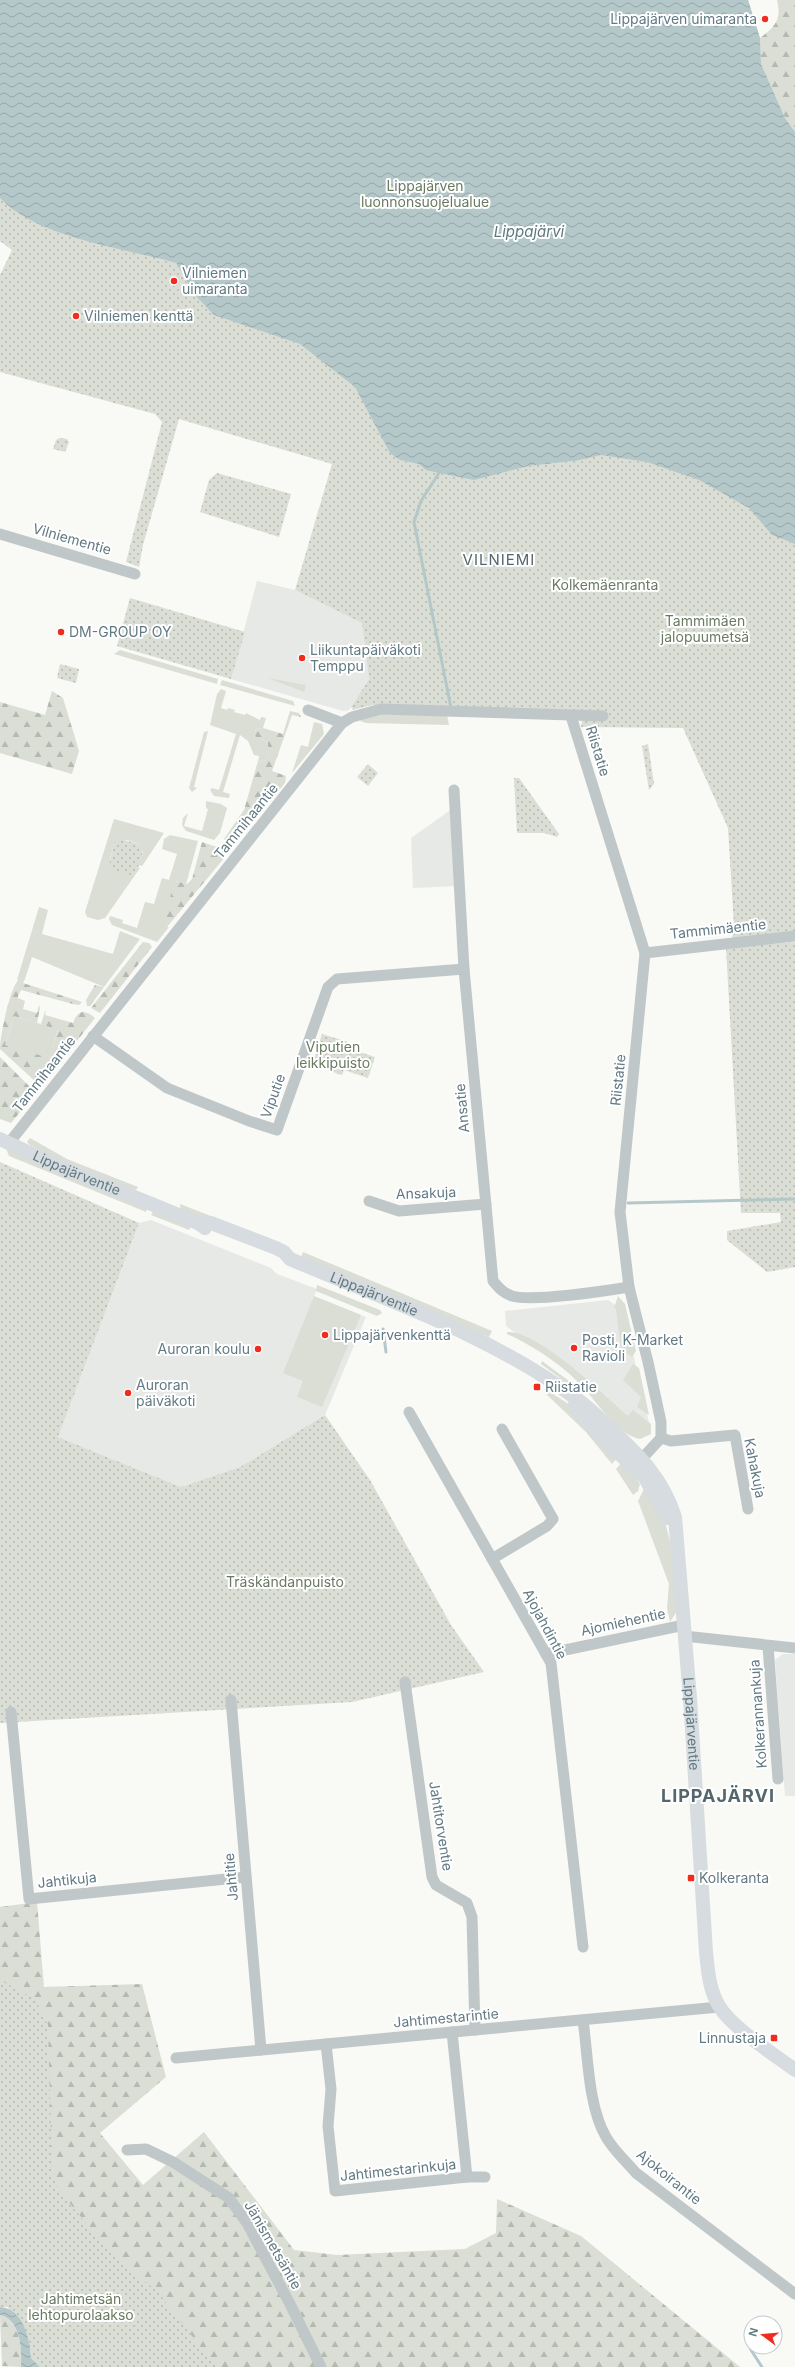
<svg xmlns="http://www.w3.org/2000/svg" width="795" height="2367" viewBox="0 0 795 2367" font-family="Inter,sans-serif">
  <defs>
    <pattern id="forest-firs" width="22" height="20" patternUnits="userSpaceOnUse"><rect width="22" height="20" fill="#daded5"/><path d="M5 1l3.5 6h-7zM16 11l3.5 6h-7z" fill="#b4b9b2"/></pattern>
    <pattern id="park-dots" width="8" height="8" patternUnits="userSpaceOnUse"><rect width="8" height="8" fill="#daded5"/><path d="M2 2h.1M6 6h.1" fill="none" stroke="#b4b9b2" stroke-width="1.8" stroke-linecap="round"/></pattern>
    <pattern id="water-waves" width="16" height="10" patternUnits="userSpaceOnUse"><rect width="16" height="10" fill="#b5c8c9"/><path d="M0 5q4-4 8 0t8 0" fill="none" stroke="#97a7a9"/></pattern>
  </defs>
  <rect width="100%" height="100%" fill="#f9f9f6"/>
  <g fill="#e7e9e7">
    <polygon points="257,581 295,590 362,623 369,679 349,710 343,711 231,679"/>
    <polygon points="452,809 457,886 413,888 411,838"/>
    <polygon points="151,1220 271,1268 277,1274 317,1289 314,1296 366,1317 325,1415 240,1467 181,1487 58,1437 139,1223"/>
    <polygon points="608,1300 623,1310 650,1427 631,1435 564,1368 506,1326 505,1311"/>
    <polygon points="783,1654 795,1654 795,1796 785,1796 775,1660"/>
  </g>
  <g fill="#daded5">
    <polygon points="120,650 218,679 217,684 114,654"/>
    <polygon points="268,678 306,685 304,692"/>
    <polygon points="222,680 293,701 295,706 220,685"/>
    <polygon points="221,689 226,691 221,708 227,710 228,708 235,710 234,712 245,715 246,713 260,720 261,717 266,718 263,728 256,729 254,736 268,742 268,755 265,762 258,761 259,756 254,755 248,741 240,735 223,792 230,794 229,798 214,796 210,790 212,788 219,790 236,734 210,725 217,694"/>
    <polygon points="369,714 447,715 449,725 366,723 360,721"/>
    <polygon points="314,722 322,724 324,734 292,773 301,745 308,747"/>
    <polygon points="208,731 194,787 197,788 192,792 189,788 204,732"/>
    <polygon points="206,801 221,804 227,808 220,833 214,840 186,831 182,825 183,818 188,813 184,826 202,831 208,809 206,808"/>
    <polygon points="114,819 164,833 142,866 138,865 143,853 140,844 127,840 114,844 110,860 128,874 134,873 137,867 140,868 105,918 98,920 87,917 85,912"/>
    <polygon points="170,835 198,841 186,884 176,881 167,927 169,927 157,942 112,925 109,919 110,916 123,920 122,923 137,928 145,902 154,904 162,878 169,880 177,854 162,849 164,839"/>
    <polygon points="39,907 48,910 42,934 113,954 120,931 140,939 104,987 32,957 25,979 17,980"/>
    <polygon points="14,1016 58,1029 49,1059 5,1045"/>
    <polygon points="30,1138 67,1159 138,1187 137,1189 133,1191 63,1162 30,1145 27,1142"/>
    <polygon points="5,1146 147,1208 146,1212 9,1156"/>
    <polygon points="180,1204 216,1218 216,1221 181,1211"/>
    <polygon points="154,1210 191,1227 189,1230 151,1215"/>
    <polygon points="303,1252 492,1331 489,1337 307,1261 301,1257"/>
    <polygon points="317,1285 380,1310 382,1313 377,1316 316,1291"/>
    <polygon points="314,1296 361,1315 322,1407 297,1397 303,1381 283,1373"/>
    <polygon points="618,1296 625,1304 636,1351 632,1357 621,1350 616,1309 614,1308"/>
    <path d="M507,1332C538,1330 604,1395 628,1416L633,1410L651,1424V1434L640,1439C618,1435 598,1404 584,1388C564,1366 534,1346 507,1334Z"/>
    <polygon points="542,1361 577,1387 583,1395 541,1364"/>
    <polygon points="633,1364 639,1368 649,1415 637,1407 641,1397 623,1380"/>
    <polygon points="547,1390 570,1405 618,1457 612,1464 586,1432 545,1393"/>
    <polygon points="623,1461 640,1484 638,1491 633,1495 616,1469"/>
    <polygon points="644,1489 665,1522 671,1545 677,1611 670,1622 667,1608 669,1584 638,1501"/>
  </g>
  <g fill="url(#forest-firs)">
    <path d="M777,0H795V132L785,118L761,64L760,38C775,27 782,20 777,0Z"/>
    <polygon points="52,691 63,698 79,751 72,774 0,753 0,702 45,715"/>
    <polygon points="290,711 299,713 301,717 292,715 272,771 286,776 285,783 234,845 228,845 224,839 244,810 258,761 265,762 268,755 268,742 254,736 256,729 263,728 283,734"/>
    <polygon points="202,842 223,849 225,857 167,927 165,925 164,918 175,881 187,884 192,879"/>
    <polygon points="143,942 149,943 152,947 100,1013 91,1008"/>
    <path d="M20,978L25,979L23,983L82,1002L79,1005L73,1004L21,990L18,996V998L25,1001L23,1009L37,1013L39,1005L40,1008L37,1023L14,1016L5,1045L49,1058L58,1030L41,1024L45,1011L46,1010L45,1015L73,1023C78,1010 84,1009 95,1018L43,1084L37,1083L0,1049C0,1036 10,986 20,978Z"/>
    <polygon points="95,985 104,987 90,1006 87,1006 86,1000"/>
    <polygon points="0,1057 36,1093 11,1123 0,1119"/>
    <polygon points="37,1902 44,1987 142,1984 166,2077 100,2133 143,2185 204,2132 294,2250 337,2255 465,2249 496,2233 497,2199 581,2236 740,2367 40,2367 8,2307 0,2307 0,1907"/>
    <path d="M0,2315C21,2321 22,2350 21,2367L2,2366Z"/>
  </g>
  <g fill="url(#park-dots)" fill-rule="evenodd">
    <path d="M0,0H748L760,38L761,64L785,118L795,132V932L732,939L734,926L728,828L683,728L581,727L582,721L589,720L582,712L372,705L353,710L351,707L369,679L362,623L295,590L332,464L179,419L143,545L139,567L126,562L162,422L155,414L0,372V275L12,250L0,241ZM154,257L215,264L206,307L188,284L176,263ZM610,392L575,461L529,466L496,474Z"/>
    <polygon points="60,438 67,439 69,442 65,452 53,449 56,440"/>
    <polygon points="217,473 291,494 279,537 200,512 209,480"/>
    <polygon points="130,598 245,632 231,679 117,646"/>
    <polygon points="60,664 79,669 76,683 57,678"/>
    <polygon points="648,744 654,784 649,790 642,746"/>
    <polygon points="368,764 378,773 368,786 357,777"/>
    <polygon points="514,778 519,778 559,834 557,837 544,833 517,833"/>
    <path d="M119,839L140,844C146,853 139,870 131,875L114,870L109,866L114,843Z"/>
    <polygon points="795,942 795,1267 767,1272 727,1240 727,1231 781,1222 780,1213 741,1213 726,948"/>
    <polygon points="322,1034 351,1043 350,1049 375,1057 368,1078 344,1070 342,1075 312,1065"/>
    <polygon points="0,1162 139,1223 58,1437 181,1487 240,1467 325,1415 370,1480 451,1625 484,1672 352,1702 0,1723"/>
    <polygon points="0,1980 35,1999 48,2025 52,2171 59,2190 113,2256 158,2292 216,2367 40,2367 31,2358 30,2343 8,2307 0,2307"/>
  </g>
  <g fill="url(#water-waves)">
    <path d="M0,0H748L760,38L761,64L785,118L795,132V544L772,535L749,508L699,480L647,462L601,455L575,461L529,466L474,480L439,473L426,470L419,464L400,460L390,453L355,387L300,344L214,315L194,294L176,263C124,248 38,238 0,198Z"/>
    <path d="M0,2307C23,2308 30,2339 31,2358L40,2367H21C22,2350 21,2320 0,2315Z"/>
  </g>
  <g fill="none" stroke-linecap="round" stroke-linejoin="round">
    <g stroke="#b5c8c9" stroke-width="3">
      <polyline points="439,473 421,501 414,522 451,708"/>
      <polyline points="628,1203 795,1199"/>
      <polyline points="383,1329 386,1352"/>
      <polyline points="751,2342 751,2350 762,2367"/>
    </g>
    <g stroke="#bfc7c9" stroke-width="11">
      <polyline points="0,534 135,574"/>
      <polyline points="308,710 342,723"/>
      <polyline points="571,716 645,953 620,1212 629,1287 648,1362 661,1422 661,1438 636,1465"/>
      <path d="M454,790L464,969L493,1281C499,1288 503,1293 512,1296C532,1302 605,1291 629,1287"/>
      <polyline points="645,953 795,936"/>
      <polyline points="93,1036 167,1088 249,1121 277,1130 328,987 337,979 464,969"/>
      <polyline points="9,1143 342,723 352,717 381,709 603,716"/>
      <polyline points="369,1201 399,1211 486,1204"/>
      <polyline points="409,1412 551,1663 583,1947"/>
      <polyline points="661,1438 671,1441 735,1435 748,1509"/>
      <polyline points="492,1559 547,1526 553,1519 502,1429"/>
      <polyline points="684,1636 795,1648"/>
      <polyline points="768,1646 778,1779"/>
      <polyline points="546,1654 684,1625"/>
      <polyline points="405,1682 432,1877 436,1885 467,1903 472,1917 475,2030"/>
      <polyline points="231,1700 261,2050"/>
      <polyline points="11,1712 29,1899 246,1877"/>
      <path d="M583,2020C588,2055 588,2106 606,2137C614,2151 626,2161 636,2173L795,2294"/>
      <polyline points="326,2044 331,2089 328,2126 335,2191 467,2177 452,2032"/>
      <polyline points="176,2058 719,2007"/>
      <polyline points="127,2150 146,2149 173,2162 229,2198 247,2223 291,2306 321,2367"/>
      <polyline points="467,2177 485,2177"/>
    </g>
    <g stroke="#d6dcdf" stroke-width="14">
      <path id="s1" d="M0,1139L56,1165L198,1223L205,1228"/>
      <path id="s2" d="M198,1223H211L276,1248L284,1252L290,1259C388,1301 491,1335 578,1400C590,1408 601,1420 612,1430C640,1456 663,1479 675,1517L690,1698L706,1952C708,1971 709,1989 719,2006C731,2027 775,2055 795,2070"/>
      <polyline points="575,1405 594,1430 645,1478 667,1518"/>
    </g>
  </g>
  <g fill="#f02c1f" stroke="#fff" stroke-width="1.5">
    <circle cx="765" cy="19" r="4"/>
    <circle cx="174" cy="281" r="4"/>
    <circle cx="76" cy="316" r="4"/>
    <circle cx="61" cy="632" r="4"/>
    <circle cx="302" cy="658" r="4"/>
    <circle cx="325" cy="1335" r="4"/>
    <circle cx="574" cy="1348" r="4"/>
    <circle cx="258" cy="1349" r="4"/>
    <rect x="533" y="1383" width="8" height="8" rx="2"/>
    <circle cx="128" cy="1393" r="4"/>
    <rect x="687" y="1874" width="8" height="8" rx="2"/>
    <rect x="770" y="2034" width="8" height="8" rx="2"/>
  </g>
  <g text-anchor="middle" stroke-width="4" stroke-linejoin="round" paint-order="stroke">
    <g font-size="14" fill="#627a84" stroke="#fff" text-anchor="start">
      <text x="757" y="24" text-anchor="end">Lippajärven uimaranta</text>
      <text x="182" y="278">Vilniemen<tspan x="182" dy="16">uimaranta</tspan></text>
      <text x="84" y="321">Vilniemen kenttä</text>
      <text x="69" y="637">DM-GROUP OY</text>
      <text x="310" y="655">Liikuntapäiväkoti<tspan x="310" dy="16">Temppu</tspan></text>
      <text x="333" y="1340">Lippajärvenkenttä</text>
      <text x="582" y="1345">Posti, K-Market<tspan x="582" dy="16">Ravioli</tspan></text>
      <text x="250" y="1354" text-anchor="end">Auroran koulu</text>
      <text x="136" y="1390">Auroran<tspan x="136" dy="16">päiväkoti</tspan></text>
      <text x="545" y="1392">Riistatie</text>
      <text x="699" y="1883">Kolkeranta</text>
      <text x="766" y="2043" text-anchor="end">Linnustaja</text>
    </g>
    <g font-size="14" fill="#6a7a61" stroke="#fff">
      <text x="425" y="191">Lippajärven<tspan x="425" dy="16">luonnonsuojelualue</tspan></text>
      <text x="605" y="590">Kolkemäenranta</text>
      <text x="705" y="626">Tammimäen<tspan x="705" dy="16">jalopuumetsä</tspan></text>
      <text x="333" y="1052">Viputien<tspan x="333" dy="16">leikkipuisto</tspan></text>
      <text x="285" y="1587">Träskändanpuisto</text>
      <text x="81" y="2304">Jahtimetsän<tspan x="81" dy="16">lehtopurolaakso</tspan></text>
    </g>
    <g font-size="14" fill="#627a84" stroke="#fff">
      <text transform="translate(72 539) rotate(16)" y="5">Vilniementie</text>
      <text transform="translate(598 751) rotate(73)" y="5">Riistatie</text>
      <text transform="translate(246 821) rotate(-51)" y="5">Tammihaantie</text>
      <text transform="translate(718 929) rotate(-6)" y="5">Tammimäentie</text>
      <text transform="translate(44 1074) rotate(-52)" y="5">Tammihaantie</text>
      <text transform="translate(618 1080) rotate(-84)" y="5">Riistatie</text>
      <text transform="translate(273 1096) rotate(-70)" y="5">Viputie</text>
      <text transform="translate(462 1108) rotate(-95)" y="5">Ansatie</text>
      <text dy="5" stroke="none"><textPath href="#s1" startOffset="84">Lippajärventie</textPath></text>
      <text transform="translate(426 1193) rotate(-2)" y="5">Ansakuja</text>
      <text dy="5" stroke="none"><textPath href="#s2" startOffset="192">Lippajärventie</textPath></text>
      <text transform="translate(755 1468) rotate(79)" y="5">Kahakuja</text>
      <text transform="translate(623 1622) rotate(-12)" y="5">Ajomiehentie</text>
      <text transform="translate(545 1624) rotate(62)" y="5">Ajojahdintie</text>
      <text transform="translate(758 1714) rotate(-94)" y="5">Kolkerannankuja</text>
      <text dy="5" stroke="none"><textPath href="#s2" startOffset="784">Lippajärventie</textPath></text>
      <text transform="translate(441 1826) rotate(81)" y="5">Jahtitorventie</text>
      <text transform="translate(231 1877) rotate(-95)" y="5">Jahtitie</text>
      <text transform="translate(67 1880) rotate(-6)" y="5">Jahtikuja</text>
      <text transform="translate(446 2018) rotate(-5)" y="5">Jahtimestarintie</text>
      <text transform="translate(398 2170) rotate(-6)" y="5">Jahtimestarinkuja</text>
      <text transform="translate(669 2177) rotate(39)" y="5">Ajokoirantie</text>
      <text transform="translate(273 2245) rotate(60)" y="5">Jänismetsäntie</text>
    </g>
    <g font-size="15" font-style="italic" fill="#5d7a7d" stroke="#fff">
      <text x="529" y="237">Lippajärvi</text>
    </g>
    <g font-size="15" letter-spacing="1" fill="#54676e" stroke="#fff">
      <text x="499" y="565">VILNIEMI</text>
    </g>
    <g font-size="18" font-weight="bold" letter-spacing="1" fill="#54676e" stroke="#fff">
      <text x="718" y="1802">LIPPAJÄRVI</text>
    </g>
  </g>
  <g transform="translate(763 2335) rotate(286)"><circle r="19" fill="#ffffff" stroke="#c0cace"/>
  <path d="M0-3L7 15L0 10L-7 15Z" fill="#f02c1f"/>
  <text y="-6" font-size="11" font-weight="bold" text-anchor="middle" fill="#627a84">N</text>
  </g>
</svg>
